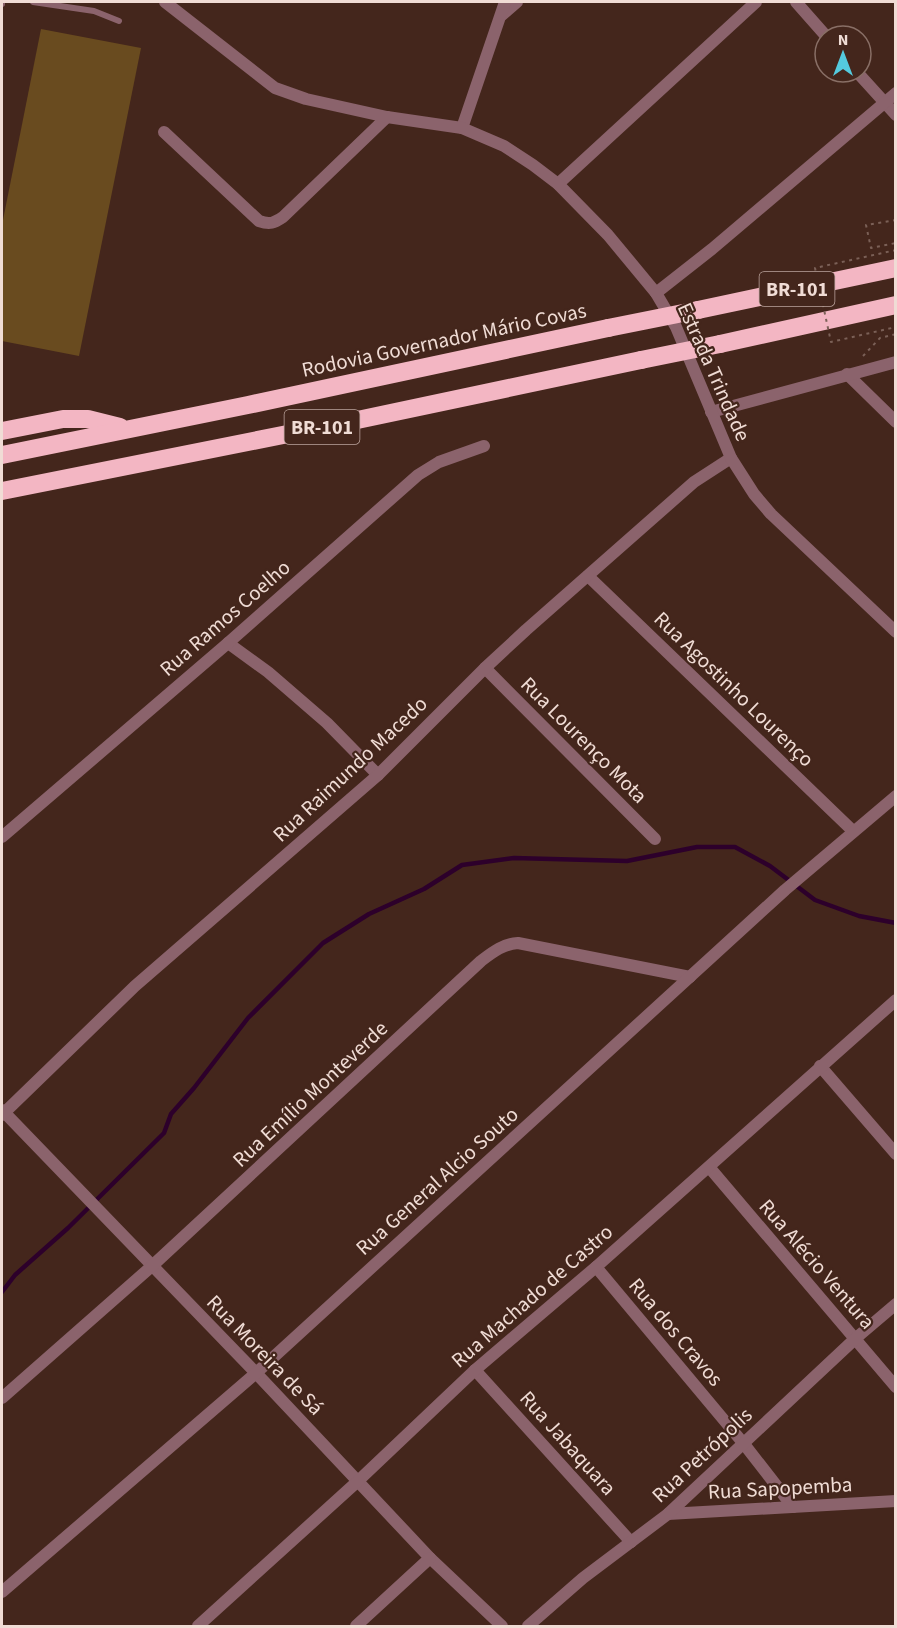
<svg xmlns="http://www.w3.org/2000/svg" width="897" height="1628" viewBox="0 0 897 1628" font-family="'Source Sans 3',sans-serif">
  <rect width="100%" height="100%" fill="#44261c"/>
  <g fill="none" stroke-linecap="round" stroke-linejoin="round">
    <polyline stroke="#2d002b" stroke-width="4.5" points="2,1292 15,1275 68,1228 164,1133 171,1114 194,1088 248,1018 323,943 369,914 424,889 462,865 514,858 627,861 697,847 735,847 770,866 815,900 859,916 896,923"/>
  </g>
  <polygon fill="#694b1f" points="41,29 141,48 79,356 2,341 2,225"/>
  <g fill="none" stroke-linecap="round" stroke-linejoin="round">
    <g stroke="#7b6057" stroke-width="2" stroke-dasharray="3 4.5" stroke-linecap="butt">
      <polyline points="896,220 866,225 871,248 896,243"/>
      <polyline points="863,356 880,338 896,334"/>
    </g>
    <g stroke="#8b636c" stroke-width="6">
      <polyline points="33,2 94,11 119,21"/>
      <polyline points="2,4 2,2"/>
    </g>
    <g stroke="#8b636c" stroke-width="12">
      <polyline points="796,2 826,36"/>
      <polyline points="502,15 517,2"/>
      <polyline points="857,72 896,115"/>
      <polyline points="462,128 505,2"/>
      <path d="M164,132L259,221C270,225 274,223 283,217L387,117"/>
      <polyline points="558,184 756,2"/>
      <polyline points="656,293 712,249 896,93"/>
      <polyline points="847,374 896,422"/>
      <polyline points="711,412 896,362"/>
      <polyline points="588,576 853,831"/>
      <polyline points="228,643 268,672 327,723 378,775"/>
      <polyline points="485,668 655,839"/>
      <polyline points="2,837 228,643 418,475 439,462 484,446"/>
      <polyline points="820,1066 896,1154"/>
      <polyline points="2,1110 256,1373 430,1558 502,1626"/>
      <polyline points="2,1115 135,986 378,775 485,668 526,630 694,482 731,458"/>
      <polyline points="709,1167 896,1387"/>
      <polyline points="596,1267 744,1444 793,1507"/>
      <polyline points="475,1370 631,1542"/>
      <path d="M2,1398L152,1266L481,961C493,952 503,944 518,943L690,977"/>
      <polyline points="668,1514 896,1501"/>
      <polyline points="2,1592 256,1373 785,890 896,796"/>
      <polyline points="198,1626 358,1481 475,1370 596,1267 896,1000"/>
      <polyline points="356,1626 430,1558"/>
      <polyline points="528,1626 583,1578 668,1514 856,1338 896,1304"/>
    </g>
    <polyline stroke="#8b636c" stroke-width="12" points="165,2 275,88 306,99 387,117 462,128 504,146 533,165 558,184 608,235 656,293 676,327 731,458 754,494 771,514 896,632"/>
    <g stroke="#f3b6c3" stroke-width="18">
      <polyline points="698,310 896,268"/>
      <polyline points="720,344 896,305"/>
      <polyline points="2,431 63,419 88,419 120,427"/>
      <polyline points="2,455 248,405 608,328"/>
      <polyline points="2,491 348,422 641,360"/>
    </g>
    <polyline stroke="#7b6057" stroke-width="2" stroke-dasharray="3 4.5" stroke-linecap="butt" points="896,250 815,268 831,342 896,327"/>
    <g stroke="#f3b6c3" stroke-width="18">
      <polyline points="608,328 698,310"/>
      <polyline points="641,360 720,344"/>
    </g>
  </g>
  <g text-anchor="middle" stroke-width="4.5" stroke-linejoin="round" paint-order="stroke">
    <g fill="#44261c" stroke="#bca59e" stroke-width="1.5">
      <rect x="759.5" y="272" width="75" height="34" rx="4.5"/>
      <rect x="284.5" y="410" width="75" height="34" rx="4.5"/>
    </g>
    <g font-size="20" font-weight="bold" fill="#f0dcd5">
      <text x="797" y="296">BR-101</text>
      <text x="322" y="434">BR-101</text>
    </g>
    <g font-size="21" fill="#f0dcd5" stroke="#44261c">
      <text transform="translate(444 340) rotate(-12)" y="7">Rodovia Governador Mário Covas</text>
      <text transform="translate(714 372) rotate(66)" y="7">Estrada Trindade</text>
      <text transform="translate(225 618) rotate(-41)" y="7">Rua Ramos Coelho</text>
      <text transform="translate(734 689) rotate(44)" y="7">Rua Agostinho Lourenço</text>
      <text transform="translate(584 740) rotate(45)" y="7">Rua Lourenço Mota</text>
      <text transform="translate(350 769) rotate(-43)" y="7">Rua Raimundo Macedo</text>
      <text transform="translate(310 1094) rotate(-43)" y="7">Rua Emílio Monteverde</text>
      <text transform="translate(437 1181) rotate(-42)" y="7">Rua General Alcio Souto</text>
      <text transform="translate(817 1264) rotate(49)" y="7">Rua Alécio Ventura</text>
      <text transform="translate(532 1296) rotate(-41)" y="7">Rua Machado de Castro</text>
      <text transform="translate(676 1332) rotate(50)" y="7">Rua dos Cravos</text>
      <text transform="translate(265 1355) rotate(46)" y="7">Rua Moreira de Sá</text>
      <text transform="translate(568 1443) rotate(48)" y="7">Rua Jabaquara</text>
      <text transform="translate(702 1455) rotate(-43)" y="7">Rua Petrópolis</text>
      <text transform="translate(780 1488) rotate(-3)" y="7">Rua Sapopemba</text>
    </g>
  </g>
  <rect width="897" height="1628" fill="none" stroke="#f0dcd5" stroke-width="6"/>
  <g transform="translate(843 54)"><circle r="28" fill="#44261c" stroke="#896f66" stroke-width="1.5"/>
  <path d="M0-4.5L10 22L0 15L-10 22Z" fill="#54cade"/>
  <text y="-9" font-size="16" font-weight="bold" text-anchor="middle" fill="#f0dcd5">N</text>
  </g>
</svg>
